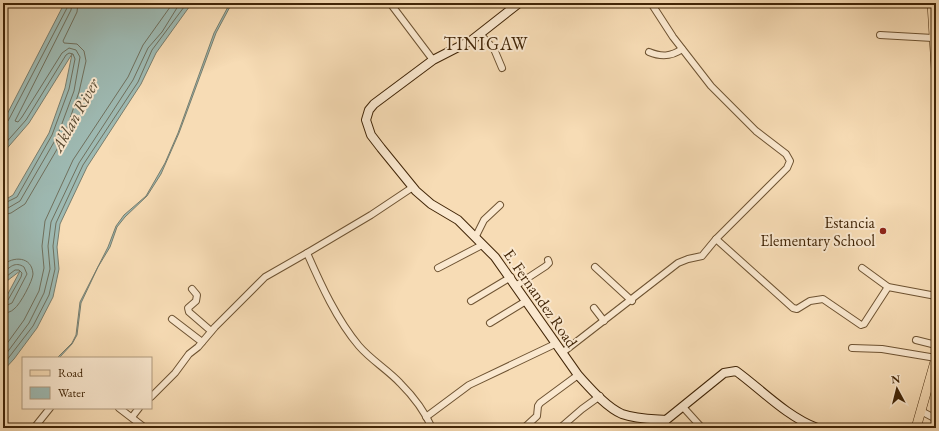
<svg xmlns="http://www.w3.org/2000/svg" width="939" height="431" viewBox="0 0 939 431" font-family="'EB Garamond',serif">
  <rect width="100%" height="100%" fill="#f7dcb5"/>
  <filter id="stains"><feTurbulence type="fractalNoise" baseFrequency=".005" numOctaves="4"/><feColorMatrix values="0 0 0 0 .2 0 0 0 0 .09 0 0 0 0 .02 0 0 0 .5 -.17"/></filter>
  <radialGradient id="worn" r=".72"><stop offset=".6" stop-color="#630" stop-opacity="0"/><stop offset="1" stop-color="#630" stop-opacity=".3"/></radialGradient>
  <g fill="#9ebab3" stroke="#797e6e">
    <polygon points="53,3 59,5 63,3 192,3 156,53 141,84 87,167 60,224 57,247 59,269 53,297 37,328 14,359 3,371 3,303 20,271 3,284 3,201 13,195 49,133 65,88 72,54 29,123 3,153 3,122 64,4 59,7"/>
    <polygon points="230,3 232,3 216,33 179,133 161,174 147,196 125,217 117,227 110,247 98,267 81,303 77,335 72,344 59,358 57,358 72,343 76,335 80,302 108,247 116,226 124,215 146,196 165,163 178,133 214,33"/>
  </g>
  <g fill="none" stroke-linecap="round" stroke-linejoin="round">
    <g stroke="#70705d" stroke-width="1">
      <polyline points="3,123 8,121 67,8 66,3"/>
      <polyline points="3,146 26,120 66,55 69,53 73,54 75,59 69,89 52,135 17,197 3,204"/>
      <polyline points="3,209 8,208 20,201 57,137 74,91 80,57 76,50 69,48 62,53 22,117 18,122 15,121 71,10 72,3"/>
      <polyline points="3,215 11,213 25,204 63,139 79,92 86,61 84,51 77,44 64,43 63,41 77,12 78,3"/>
      <path d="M3,265C13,256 32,256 33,274C33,280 20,305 14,309C11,312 7,313 3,313"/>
      <path d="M3,273C10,267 15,261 24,267L27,274L12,303L3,307"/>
      <polyline points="3,279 15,270 19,270 22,273 21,277 8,300 3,302"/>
      <polyline points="3,349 24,320 39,291 44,268 42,246 45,221 73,160 128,77 143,45 173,3"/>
      <polyline points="3,358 29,323 44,293 50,269 48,246 51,222 79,163 133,80 148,48 162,32 180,3"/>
      <polyline points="3,365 33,326 49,295 55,269 53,246 56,223 83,165 138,82 152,50 187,3"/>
    </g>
    <defs>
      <g id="street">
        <polyline points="390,3 433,60"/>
        <polyline points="480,34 494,49 502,68"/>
        <polyline points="880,35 933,38"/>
        <path d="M649,52C661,57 671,57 682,49"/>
        <polyline points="476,236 484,220 500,205"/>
        <polyline points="716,239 793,308 797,309 810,301 823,299 861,325 864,324 888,287"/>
        <polyline points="307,253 371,215 413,187"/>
        <polyline points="595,267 632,301"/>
        <polyline points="438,268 482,245"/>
        <polyline points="862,268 888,287 936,296"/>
        <polyline points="517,285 546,266 549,263 548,260"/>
        <polyline points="192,289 197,295 196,301 188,308 189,312 211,331"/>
        <polyline points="471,301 511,277"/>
        <polyline points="594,308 604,321"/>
        <polyline points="172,319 202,342"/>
        <polyline points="490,323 526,301"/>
        <polyline points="916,340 936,345"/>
        <polyline points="852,348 882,349 936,358"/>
        <polyline points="562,353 678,263 688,259 702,256 716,239 787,168 790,161 786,154 756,131 711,86 673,37 651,3"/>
        <path d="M151,397L175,373L189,354L198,347L215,327L265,277L307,253C321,285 337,320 359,346C371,360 388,370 400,383C413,396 425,412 432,428"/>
        <polyline points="683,407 702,428"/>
        <polyline points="119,408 145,428"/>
        <polyline points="921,411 936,419"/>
        <polyline points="132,417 139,408"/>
        <polyline points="426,417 469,385 555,344"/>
        <polyline points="666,420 666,428"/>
        <polyline points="34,428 50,408"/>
        <polyline points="524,428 537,416 538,406 540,403 578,375"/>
        <polyline points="560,428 582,409 600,396"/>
      </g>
      <path id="secondary" d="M519,3L472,40L433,60L374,104L369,110L366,120L371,135L381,148L416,191L431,204L458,220L495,257L578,375C590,388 606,407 622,414C636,419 651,419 666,420L724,373L736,371C762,390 786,416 817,428"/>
      <g id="primary">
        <polyline points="932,3 936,69"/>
        <polyline points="916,428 936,358"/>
      </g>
    </defs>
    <use href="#street" stroke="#6e5332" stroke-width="8"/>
    <use href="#secondary" stroke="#412507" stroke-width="10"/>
    <use href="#primary" stroke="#412507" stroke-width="10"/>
    <use href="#street" stroke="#fae8cf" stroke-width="6"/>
    <use href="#secondary" stroke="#fae8cf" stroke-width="8"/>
    <use href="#primary" stroke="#f7dcb5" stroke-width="9"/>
  </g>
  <circle fill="#8f2418" stroke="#fae8cf" stroke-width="1.5" cx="883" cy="231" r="4"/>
  <g text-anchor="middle" stroke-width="4" stroke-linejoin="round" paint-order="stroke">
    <g font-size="16" fill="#412507" stroke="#fae8cf" text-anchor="end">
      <text x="875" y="228">Estancia<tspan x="875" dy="18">Elementary School</tspan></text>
    </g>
    <g font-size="16" fill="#412507" stroke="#fae8cf">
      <text transform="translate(541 298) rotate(55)" y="6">E. Fernandez Road</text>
    </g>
    <g font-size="17" font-style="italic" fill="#584a32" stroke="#fae8cf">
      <text transform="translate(75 115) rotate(-61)" y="6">Aklan River</text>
    </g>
    <g font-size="18" letter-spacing="1" fill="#412507" stroke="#fae8cf">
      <text x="486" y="50">TINIGAW</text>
    </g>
  </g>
  <rect width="939" height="431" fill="none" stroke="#f7dcb5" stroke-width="16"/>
  <rect x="4" y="4" width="931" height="423" fill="none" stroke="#412507" stroke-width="2"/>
  <rect x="8" y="8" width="923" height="415" fill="none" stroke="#412507"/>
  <rect x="22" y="357" width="130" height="52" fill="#fae8cf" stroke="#b09a7f"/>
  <rect x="30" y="370" width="20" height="6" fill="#f7dcb5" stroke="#b09a7f"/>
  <text x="58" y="377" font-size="12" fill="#412507">Road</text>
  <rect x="30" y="387" width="20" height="12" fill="#9ebab3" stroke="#b09a7f"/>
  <text x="58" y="397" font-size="12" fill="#412507">Water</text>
  <g transform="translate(897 389) rotate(353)" stroke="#fae8cf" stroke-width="3" paint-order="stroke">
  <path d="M0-3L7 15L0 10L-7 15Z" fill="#412507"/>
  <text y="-6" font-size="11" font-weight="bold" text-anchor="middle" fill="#412507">N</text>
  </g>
  <rect width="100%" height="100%" filter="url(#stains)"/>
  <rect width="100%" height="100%" fill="url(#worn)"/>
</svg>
